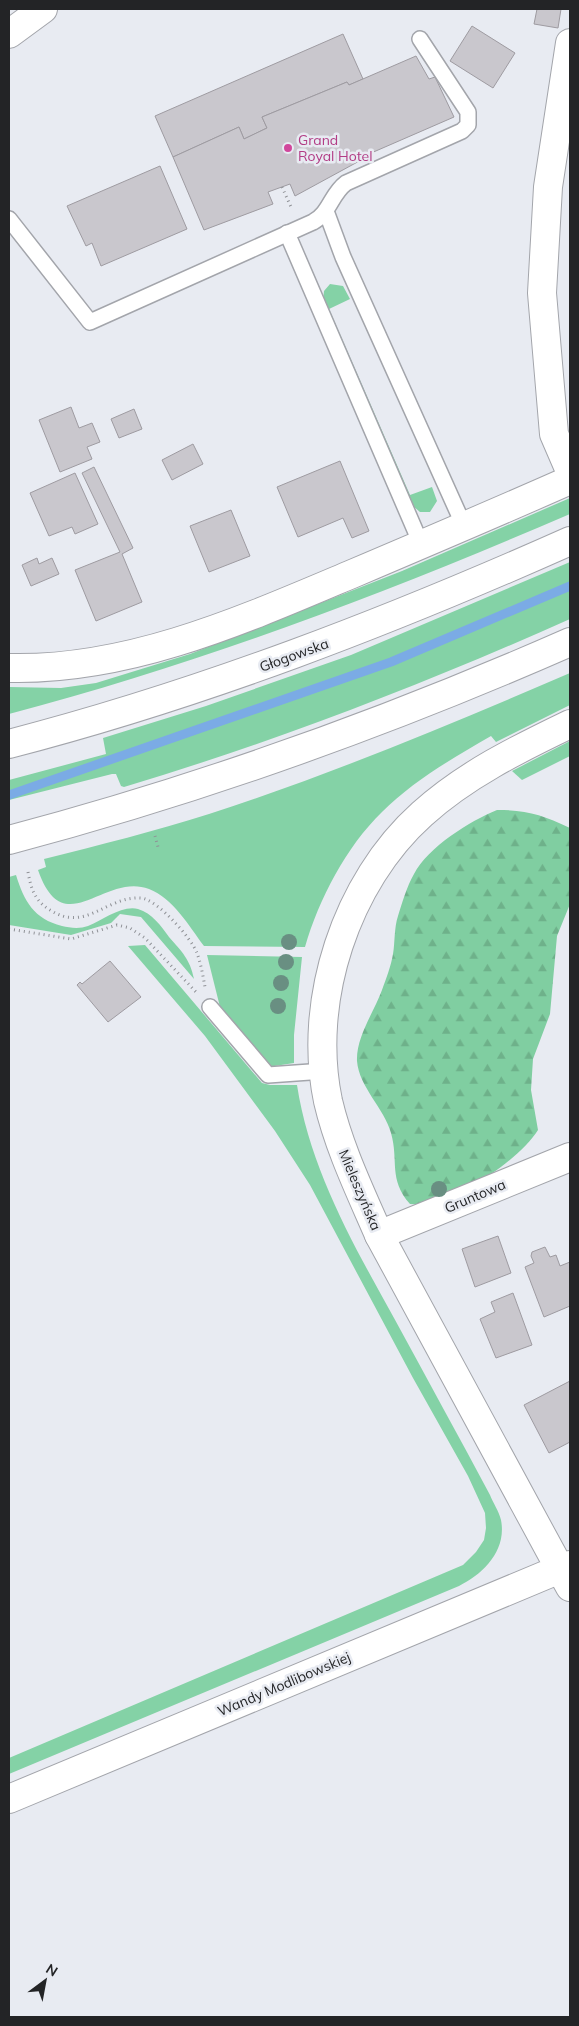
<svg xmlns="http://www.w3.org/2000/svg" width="579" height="2026" viewBox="0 0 579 2026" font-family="Mulish,sans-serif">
  <defs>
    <pattern id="forest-firs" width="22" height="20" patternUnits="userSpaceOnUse" patternTransform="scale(1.25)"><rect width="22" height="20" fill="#80cea1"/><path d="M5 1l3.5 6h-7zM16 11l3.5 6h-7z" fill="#6eb18a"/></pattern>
  </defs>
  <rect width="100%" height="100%" fill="#e8ebf2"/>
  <g fill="#84d2a6">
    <polygon points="330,284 343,286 350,299 329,309 410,495 432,487 437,501 430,512 420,512 413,506 323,301 324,291"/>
    <path d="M570,498V514C387,593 202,663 9,714V687L61,688L96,683L190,654L402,571Z"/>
    <path d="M570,562V619C425,684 277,741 124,787L121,786L116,774H112L9,800V780L106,754L103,738L206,706L351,655Z"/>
    <path d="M570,673V705L496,742L491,736C453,758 413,781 382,812C346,847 319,899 305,947L204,946C189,926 173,898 149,889C103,872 64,944 38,870L46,867L44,859C100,845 155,831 209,814C332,774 452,724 570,673Z"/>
    <polygon points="570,741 570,756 522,780 512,771"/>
    <path d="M16,875C24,901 34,919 62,926C70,928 80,929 88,926C103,920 122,905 138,909C152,913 161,926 169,937C182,952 190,959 194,979L141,917L120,914L111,923L71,935L9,925V877Z"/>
    <path d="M145,945L262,1083L270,1085H297C310,1169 353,1244 394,1318C426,1377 458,1435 490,1495C493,1503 499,1511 501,1520C507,1551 483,1574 459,1586L9,1774V1758L463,1565L476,1552L484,1540L486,1528L485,1513L468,1476L413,1378L310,1185L275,1131L205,1036L128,946Z"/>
    <polygon points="207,955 302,957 294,1035 294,1063 268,1067 221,1011"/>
  </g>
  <path fill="url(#forest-firs)" d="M497,810C528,810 542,815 570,828V904L557,936L550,1014L533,1059L531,1090L538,1130C520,1159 460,1199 426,1204C421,1205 415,1204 410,1204C388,1179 399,1161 391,1133C384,1108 359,1087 357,1061C356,1037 374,1012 382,990C386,979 391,966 393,954C395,942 394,928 398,916C402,903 407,886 414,874C428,847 470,821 497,810Z"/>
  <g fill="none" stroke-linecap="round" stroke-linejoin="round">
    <polyline stroke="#7babe5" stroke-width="9" points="9,795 391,662 570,586"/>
  </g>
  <g fill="#c9c7cd" stroke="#9e9ba1">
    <polygon points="537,9 561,9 558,28 534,24"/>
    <polygon points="472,26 515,53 493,88 450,61"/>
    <polygon points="343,34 363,79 349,85 347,82 262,117 267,128 244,139 239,127 173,157 155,116"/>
    <polygon points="416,56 429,79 435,77 454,117 362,157 363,159 295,196 290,184 268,192 273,204 204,230 173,157 239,127 244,139 267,128 262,117 347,82 349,85"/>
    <polygon points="160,166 187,229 101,266 92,243 86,246 67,206"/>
    <polygon points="71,407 79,428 92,423 100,442 87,447 92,459 60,472 39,420"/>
    <polygon points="134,409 142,429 119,438 111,419"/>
    <polygon points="193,444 203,464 172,480 162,460"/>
    <polygon points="340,461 369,531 352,538 343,518 298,537 277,487"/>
    <polygon points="94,467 133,548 122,554 142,602 96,621 75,570 120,552 82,473"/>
    <polygon points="75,473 98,524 75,534 72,527 49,536 30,493"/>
    <polygon points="231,510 250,556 209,572 190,526"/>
    <polygon points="37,558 39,564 52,558 59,574 31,586 22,565"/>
    <polygon points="110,961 141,997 108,1022 77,985 80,982 82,984"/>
    <polygon points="498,1236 511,1273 475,1287 462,1249"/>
    <polygon points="545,1247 550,1257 556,1255 560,1266 570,1262 570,1306 544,1317 525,1267 534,1263 531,1256 532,1252"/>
    <polygon points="513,1293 532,1345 496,1358 480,1319 495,1312 491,1302"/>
    <polygon points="570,1381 570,1442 549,1453 524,1405"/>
  </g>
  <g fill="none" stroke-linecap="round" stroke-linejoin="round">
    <defs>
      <g id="service">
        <polyline points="326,211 343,257 464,526"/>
        <path d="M9,219L90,322L313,222C330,213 331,194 346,183L462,131L468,125V112L420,39"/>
        <polyline points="287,233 421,544"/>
        <polyline points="210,1007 268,1075 324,1071"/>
      </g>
      <g id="minor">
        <polyline points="9,34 43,9"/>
        <polyline points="570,43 548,187 542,293 554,434 570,471"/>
        <polyline points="379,1235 570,1157"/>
        <polyline points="570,1565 560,1569 570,1587"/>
      </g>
      <g id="tertiary">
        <path d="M9,668C129,671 243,620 352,574C425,543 498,512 570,480"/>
        <path d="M9,1799L560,1569L379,1235C360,1191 339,1148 328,1101C307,1001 346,882 422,814C465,775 518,749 570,724"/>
      </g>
      <g id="secondary">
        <path d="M9,744C202,694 388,622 570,541"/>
        <path d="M9,840C202,789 388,722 570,642"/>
      </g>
    </defs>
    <use href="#service" stroke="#a3a5ab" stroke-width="18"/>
    <use href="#minor" stroke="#a3a5ab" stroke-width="30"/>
    <use href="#tertiary" stroke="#a3a5ab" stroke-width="30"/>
    <use href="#secondary" stroke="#a3a5ab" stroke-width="30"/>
    <g stroke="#8f9196" stroke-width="3" stroke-dasharray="1 4" stroke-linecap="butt">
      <polyline points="282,187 291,207"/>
      <polyline points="155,836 158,847"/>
      <path d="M28,872C31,889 35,901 50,910C86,933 106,896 141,898C157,899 192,939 197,953C201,964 203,976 205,987"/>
      <polyline points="9,929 71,939 117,925 130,928 145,938 196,992"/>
    </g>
    <use href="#service" stroke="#fff" stroke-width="15"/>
    <use href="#minor" stroke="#fff" stroke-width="28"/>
    <use href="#tertiary" stroke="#fff" stroke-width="28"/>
    <use href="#secondary" stroke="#fff" stroke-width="28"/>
  </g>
  <g fill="#698f82">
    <circle cx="289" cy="942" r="8"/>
    <circle cx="286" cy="962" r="8"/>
    <circle cx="281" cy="983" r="8"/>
    <circle cx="278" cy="1006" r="8"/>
    <circle cx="439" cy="1189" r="8"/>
  </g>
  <circle fill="#d1479c" stroke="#e8ebf2" stroke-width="2" cx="288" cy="148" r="5"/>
  <g text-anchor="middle" stroke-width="5" stroke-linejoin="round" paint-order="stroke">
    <g font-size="14" fill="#b23c85" stroke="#e8ebf2" text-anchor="start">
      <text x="298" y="145">Grand<tspan x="298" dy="16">Royal Hotel</tspan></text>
    </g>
    <g font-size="14" fill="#232426" stroke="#e8ebf2">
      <text transform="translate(294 655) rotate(-20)" y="5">Głogowska</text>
      <text transform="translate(360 1190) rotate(67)" y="5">Mieleszyńska</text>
      <text transform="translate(475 1196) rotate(-23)" y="5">Gruntowa</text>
      <text transform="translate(284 1684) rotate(-23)" y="5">Wandy Modlibowskiej</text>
    </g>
  </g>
  <rect width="579" height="2026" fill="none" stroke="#232426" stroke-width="20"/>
  <g transform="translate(45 1981) rotate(32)" stroke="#e8ebf2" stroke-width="4" paint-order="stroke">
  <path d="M0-4L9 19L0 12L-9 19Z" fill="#232426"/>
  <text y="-8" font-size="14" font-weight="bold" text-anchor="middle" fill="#232426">N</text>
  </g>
</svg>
